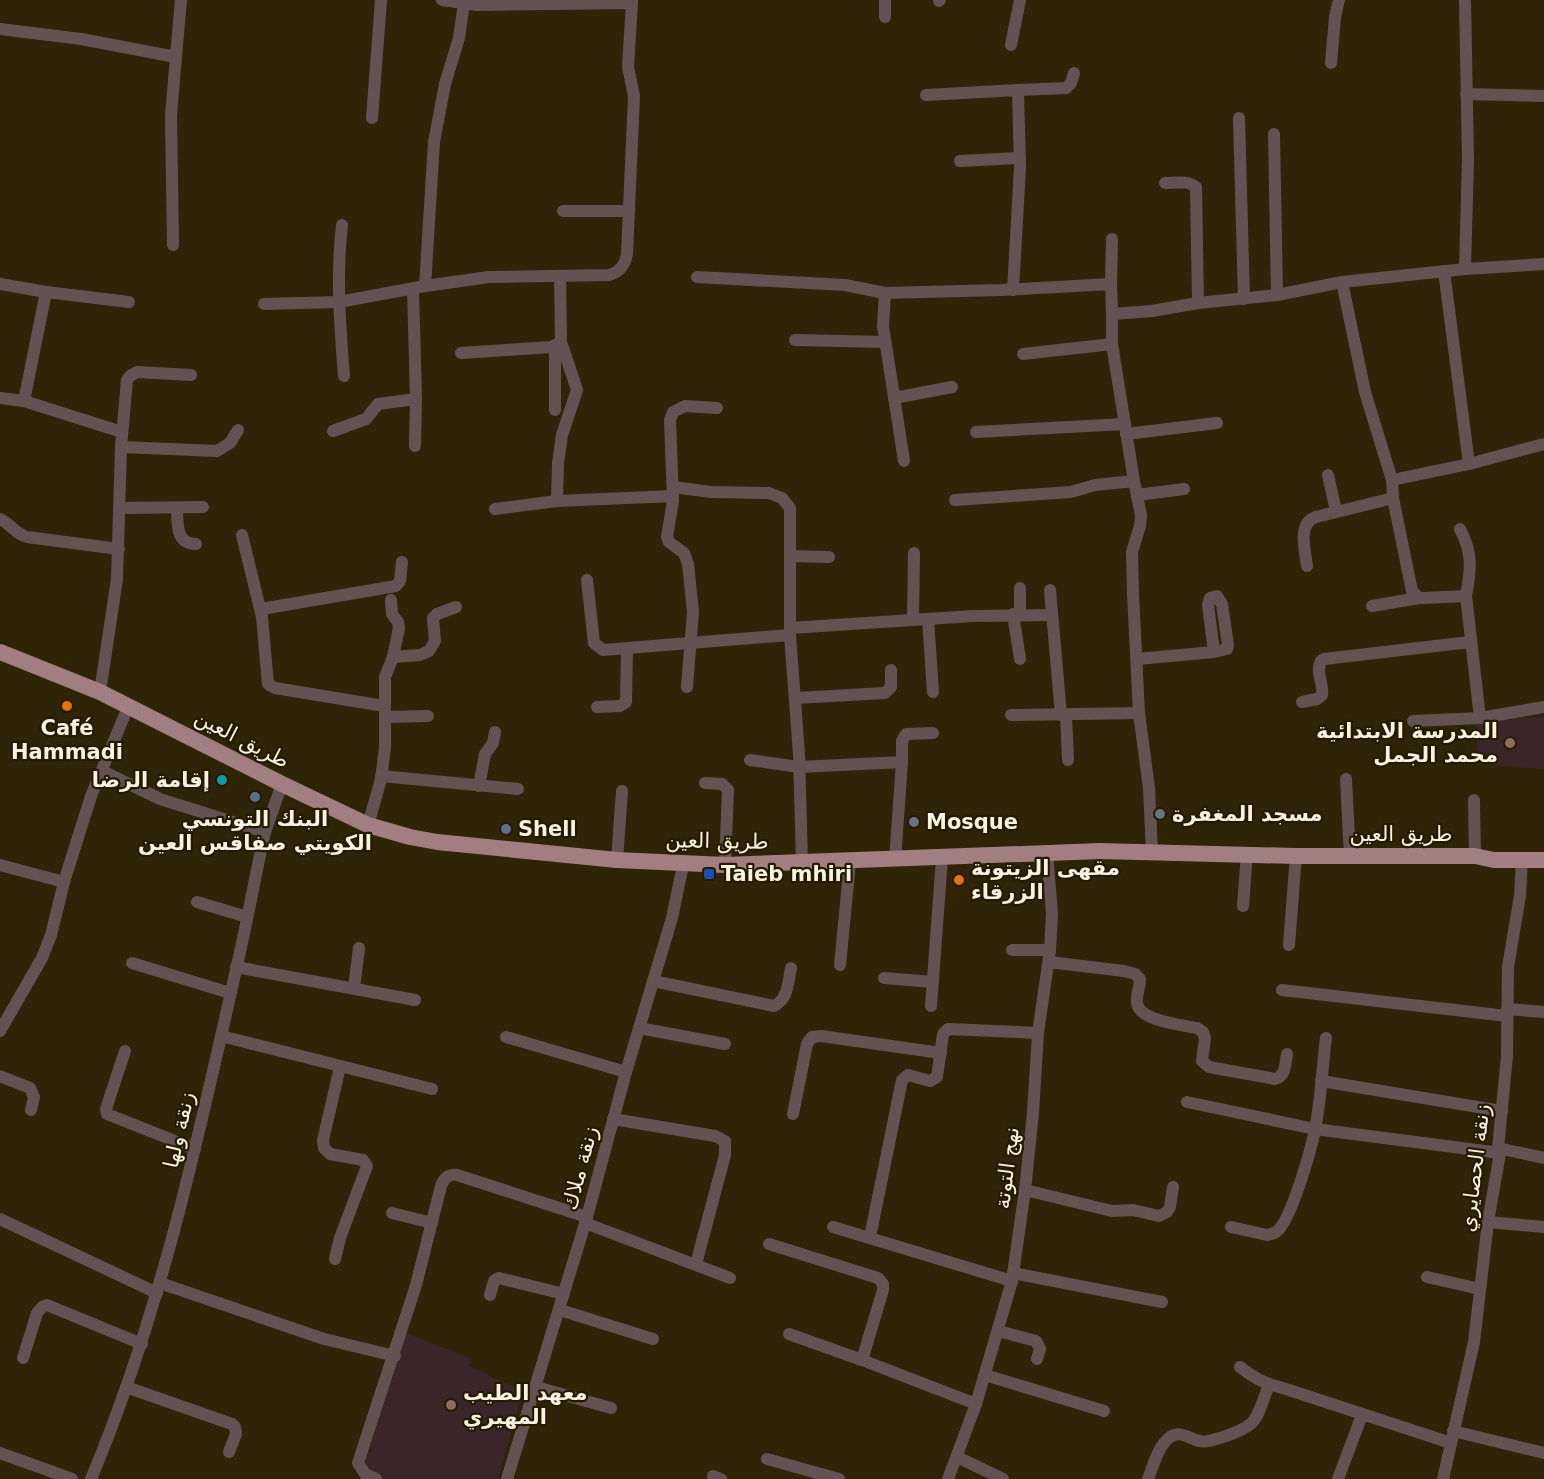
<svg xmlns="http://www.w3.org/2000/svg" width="1544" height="1479" viewBox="0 0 1544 1479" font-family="'DejaVu Sans',Vazirmatn,sans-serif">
  <rect width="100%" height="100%" fill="#2f2407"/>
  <g fill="#3a2628">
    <polygon points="1544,716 1544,769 1477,764 1475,723"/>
    <polygon points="406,1333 472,1359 469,1366 523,1391 498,1479 384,1479 368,1473 364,1464 367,1453 372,1451 370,1447"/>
  </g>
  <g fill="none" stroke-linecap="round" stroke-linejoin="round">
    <g stroke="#645253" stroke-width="12">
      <polyline points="442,0 477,5 632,3 632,0"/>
      <polyline points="885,0 885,17"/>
      <polyline points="939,1 940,0"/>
      <polyline points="0,29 81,39 176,57 181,0"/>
      <polyline points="1011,45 1020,0"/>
      <polyline points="1331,63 1335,17 1339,0"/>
      <polyline points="1018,90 1066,88 1071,83 1074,73"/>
      <polyline points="1466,94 1544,96"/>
      <polyline points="926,95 1018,90 1020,168 1013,290"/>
      <polyline points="372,118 381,0"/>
      <polyline points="1239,118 1244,299"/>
      <polyline points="1274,134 1277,295"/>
      <polyline points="960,161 1020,158"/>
      <path d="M1165,183C1175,183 1188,180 1196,187L1198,303"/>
      <polyline points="563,211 629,211"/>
      <path d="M342,225C336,276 340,326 344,376"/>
      <polyline points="173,245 171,115 176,57"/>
      <polyline points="1465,269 1544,264"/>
      <polyline points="1444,271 1469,464"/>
      <polyline points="697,277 845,285 885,293 1001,290 1111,284 1112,314"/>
      <polyline points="1342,282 1365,392 1392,480 1393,498 1412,591 1419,598 1424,598 1466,596"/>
      <polyline points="0,284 46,292 24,401"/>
      <polyline points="1111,284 1112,239"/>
      <path d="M425,286L489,277L609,275C620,272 625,265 627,254L634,96L628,67L632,3"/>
      <polyline points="413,289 416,399 415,446"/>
      <polyline points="46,292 129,302"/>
      <polyline points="885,293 883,326 904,461"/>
      <polyline points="264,304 339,302 425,286 434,142 445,84 459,38 464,3"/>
      <polyline points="795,340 885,342"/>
      <polyline points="461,353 551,347 561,342"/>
      <polyline points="1023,354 1112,344"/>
      <polyline points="0,398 24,401 122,432"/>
      <polyline points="894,398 952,387"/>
      <polyline points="555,410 555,346"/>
      <polyline points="333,431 366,419 378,404 416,399"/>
      <polyline points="976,432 1125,424"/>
      <polyline points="1126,434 1217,423"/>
      <polyline points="121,447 217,451 230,443 238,430"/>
      <polyline points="1328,475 1336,511"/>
      <polyline points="1392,480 1469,464 1544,444"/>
      <polyline points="673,487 711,492 769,493 782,498 790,508 790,635 799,754 802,863"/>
      <polyline points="1137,495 1184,489"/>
      <polyline points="955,500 1071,492 1095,485 1134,481"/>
      <polyline points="557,501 558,463 562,435 577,390 561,342 560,277"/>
      <polyline points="120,508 203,507"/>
      <path d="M177,508C178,525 175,543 196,544"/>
      <polyline points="495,509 557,501 673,496"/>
      <path d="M0,519C11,524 15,534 27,537L119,549"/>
      <path d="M1460,529C1473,553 1471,570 1466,596L1480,718"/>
      <polyline points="242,535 262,617 268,684 275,688 384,706"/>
      <polyline points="790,556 829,557"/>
      <path d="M1307,566C1305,550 1297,523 1316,517L1393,498"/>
      <polyline points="587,580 594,643 603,650 790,635"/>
      <polyline points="1020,588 1020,615"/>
      <polyline points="1050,590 1061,715"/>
      <polyline points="1372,606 1419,598"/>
      <polyline points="261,609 396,586 400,581 402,562"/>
      <polyline points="1013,614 1020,659"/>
      <polyline points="928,619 933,692"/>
      <polyline points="913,620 914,553"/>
      <polyline points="790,628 973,616 1050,615"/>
      <polyline points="393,657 420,655 429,651 435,641 433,618 437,614 456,607"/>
      <polyline points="1137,659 1214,652 1227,649 1228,645 1222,604 1217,596 1210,598 1208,605 1214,652"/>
      <polyline points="687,687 693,612 688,564 684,553 669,542 667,537 673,501 670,420 673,412 685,406 717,408"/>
      <polyline points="100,692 117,579 121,447 127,380 130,376 137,372 191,375"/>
      <polyline points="796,698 885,693 891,687 891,670"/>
      <path d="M1302,702L1317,699L1322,695C1324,684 1315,672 1321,661L1324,659L1470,642"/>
      <polyline points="597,707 620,706 626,702 627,649"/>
      <polyline points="1011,715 1139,713"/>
      <polyline points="1066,715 1068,760"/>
      <polyline points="385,717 428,716"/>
      <polyline points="1413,721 1480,718 1544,707"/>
      <polyline points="750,760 799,767 902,762 902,741 906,734 933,733"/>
      <polyline points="102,771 160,799 265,832"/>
      <polyline points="381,776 518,789"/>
      <polyline points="1346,779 1350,857"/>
      <polyline points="705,783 722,784 728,790 725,865"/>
      <polyline points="479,786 485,754 493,743 495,732"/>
      <polyline points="1474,800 1475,856"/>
      <polyline points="368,825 381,779 385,747 385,677 393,657 399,628 398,622 392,614 391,600"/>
      <polyline points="1152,852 1149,788 1139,713 1133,594 1132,552 1140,526 1141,515 1134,481 1112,344 1112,314 1152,311 1198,303 1277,295 1342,282 1465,269 1468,159 1465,0"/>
      <polyline points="617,860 622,791"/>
      <polyline points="895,860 902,762"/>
      <polyline points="0,865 64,882"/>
      <polyline points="197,902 247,917"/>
      <polyline points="1243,906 1247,853"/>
      <polyline points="1289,945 1296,856"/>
      <polyline points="1012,950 1050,950"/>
      <path d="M1049,962L1124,971L1135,974L1140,979C1140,987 1136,995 1137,1003C1139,1021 1182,1025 1197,1028L1203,1032L1205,1038L1202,1061L1209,1067L1275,1079C1286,1076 1285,1064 1287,1054"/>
      <polyline points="132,963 230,993"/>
      <polyline points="840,965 850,862"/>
      <polyline points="236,967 415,1000"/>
      <polyline points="884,978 933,982"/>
      <path d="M653,981L774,1006C788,1000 788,982 791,968"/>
      <polyline points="354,988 359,948"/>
      <polyline points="1282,990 1507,1016"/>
      <polyline points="931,1006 942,858"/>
      <polyline points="1507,1009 1544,1012"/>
      <polyline points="639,1028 725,1044"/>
      <polyline points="0,1031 42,958 51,935 64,882 91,796 128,707"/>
      <polyline points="221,1036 432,1089"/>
      <polyline points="506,1037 626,1072"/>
      <polyline points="125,1051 106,1109 107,1114 195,1149"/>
      <polyline points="0,1076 30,1088 34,1097 31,1110"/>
      <polyline points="1321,1081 1502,1111"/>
      <polyline points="1187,1102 1315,1129 1500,1153"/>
      <polyline points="793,1114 807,1044 812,1037 821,1036 941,1053"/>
      <polyline points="613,1119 715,1136 725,1141 725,1155 696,1264"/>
      <polyline points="1498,1148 1544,1158"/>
      <polyline points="1025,1190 1112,1211 1133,1210 1159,1216 1167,1212 1170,1207 1173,1187"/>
      <polyline points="392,1213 432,1223"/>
      <polyline points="0,1219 157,1293"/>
      <polyline points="1488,1222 1544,1227"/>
      <polyline points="585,1223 730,1278"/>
      <polyline points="833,1227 1012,1281"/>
      <path d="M1231,1227L1267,1235C1271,1234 1273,1234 1276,1232C1291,1222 1311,1149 1315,1130C1321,1100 1322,1068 1326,1038"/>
      <polyline points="870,1237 902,1080 908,1075 930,1081 937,1077 943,1034 948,1029 1038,1033"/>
      <polyline points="769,1244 878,1278 883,1284 883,1290 862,1360"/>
      <polyline points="335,1259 340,1238 367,1166 363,1160 330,1154 324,1148 323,1140 340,1067"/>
      <polyline points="1013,1273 1162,1302"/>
      <polyline points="1427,1277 1480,1289"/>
      <polyline points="160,1283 324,1339 395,1356"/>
      <polyline points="490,1295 494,1281 499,1278 564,1294"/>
      <polyline points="560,1310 653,1339"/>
      <polyline points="998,1331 1036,1341 1040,1349 1037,1359"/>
      <polyline points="789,1334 862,1360 976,1404"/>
      <polyline points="23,1358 37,1313 42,1307 47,1305 142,1344"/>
      <path d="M1240,1367C1258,1381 1267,1384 1289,1390L1451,1443"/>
      <polyline points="985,1375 1104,1411"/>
      <polyline points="126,1387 232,1424 235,1427 236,1434 229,1452"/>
      <polyline points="536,1387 611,1408"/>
      <polyline points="1453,1431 1544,1453"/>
      <polyline points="0,1453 72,1479"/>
      <polyline points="957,1457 1003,1479"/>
      <polyline points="767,1459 839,1479"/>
      <polyline points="713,1476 721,1479"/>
      <path d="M91,1479C162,1310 200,1130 240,952C249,912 256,872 265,832L282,784"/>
      <path d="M376,1479L365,1474L358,1463L416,1285L441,1186C444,1178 448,1174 457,1175L587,1217"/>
      <polyline points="507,1479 587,1217 626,1072 672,918 683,865"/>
      <polyline points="948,1479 976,1404 1012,1281 1025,1190 1033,1113 1038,1033 1050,950 1052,914 1047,853"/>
      <path d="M1148,1479C1153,1467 1158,1446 1169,1438C1180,1429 1189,1439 1200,1441C1207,1443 1215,1439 1223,1437C1260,1425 1255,1420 1269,1385"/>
      <polyline points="1338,1479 1362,1415"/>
      <polyline points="1443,1479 1474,1342 1488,1222 1500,1153 1498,1148 1507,1056 1508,967 1520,896 1522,860"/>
    </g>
    <polyline stroke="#a17e80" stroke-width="16" points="0,652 100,692 282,784 368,825 410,837 437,842 617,860 725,865 1100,851 1296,856 1475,856 1494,860 1544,860"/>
  </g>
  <g fill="#e8710a" stroke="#251a00" stroke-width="2">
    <circle cx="67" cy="706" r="6"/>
    <circle cx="959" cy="880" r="6"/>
  </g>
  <g fill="#8d6e63" stroke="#251a00" stroke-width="2">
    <circle cx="1510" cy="743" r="6"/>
    <circle cx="451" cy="1405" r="6"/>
  </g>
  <circle fill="#0f9aa8" stroke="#251a00" stroke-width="2" cx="222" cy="780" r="6"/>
  <g fill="#5c6f8a" stroke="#251a00" stroke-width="2">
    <circle cx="255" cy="797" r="6"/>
    <circle cx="506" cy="829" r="6"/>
  </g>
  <g fill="#6b7280" stroke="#251a00" stroke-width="2">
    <circle cx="1160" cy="814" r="6"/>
    <circle cx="914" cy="822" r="6"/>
  </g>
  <rect fill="#1a4fb4" stroke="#251a00" stroke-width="2" x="703" y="868" width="12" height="12" rx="3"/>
  <g text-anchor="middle" stroke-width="4.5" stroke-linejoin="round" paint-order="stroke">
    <g font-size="21" font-weight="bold" fill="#f9f2e2" stroke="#251a00" text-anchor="start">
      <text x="67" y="735" text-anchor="middle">Café<tspan x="67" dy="24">Hammadi</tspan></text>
      <text x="1498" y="738" text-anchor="end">المدرسة الابتدائية<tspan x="1498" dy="24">محمد الجمل</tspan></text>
      <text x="210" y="787" text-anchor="end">إقامة الرضا</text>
      <text x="1172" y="821">مسجد المغفرة</text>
      <text x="255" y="826" text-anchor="middle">البنك التونسي<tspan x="255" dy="24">الكويتي صفاقس العين</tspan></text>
      <text x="926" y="829">Mosque</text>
      <text x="518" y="836">Shell</text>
      <text x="971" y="875">مقهى الزيتونة<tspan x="971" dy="24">الزرقاء</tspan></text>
      <text x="721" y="881">Taieb mhiri</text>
      <text x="463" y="1400">معهد الطيب<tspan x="463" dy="24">المهيري</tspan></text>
    </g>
    <g font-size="21" fill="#f9f2e2" stroke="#251a00">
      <text transform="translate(242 739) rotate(27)" y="7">طريق العين</text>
      <text x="1401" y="841">طريق العين</text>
      <text transform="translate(717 841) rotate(1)" y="7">طريق العين</text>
      <text transform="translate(179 1130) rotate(-77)" y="7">زنقة ولها</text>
      <text transform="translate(580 1168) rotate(-75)" y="7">زنقة ملاك</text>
      <text transform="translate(1007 1168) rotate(-83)" y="7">نهج التوتة</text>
      <text transform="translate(1475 1168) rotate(-83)" y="7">زنقة الحصايري</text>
    </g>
  </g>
</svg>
